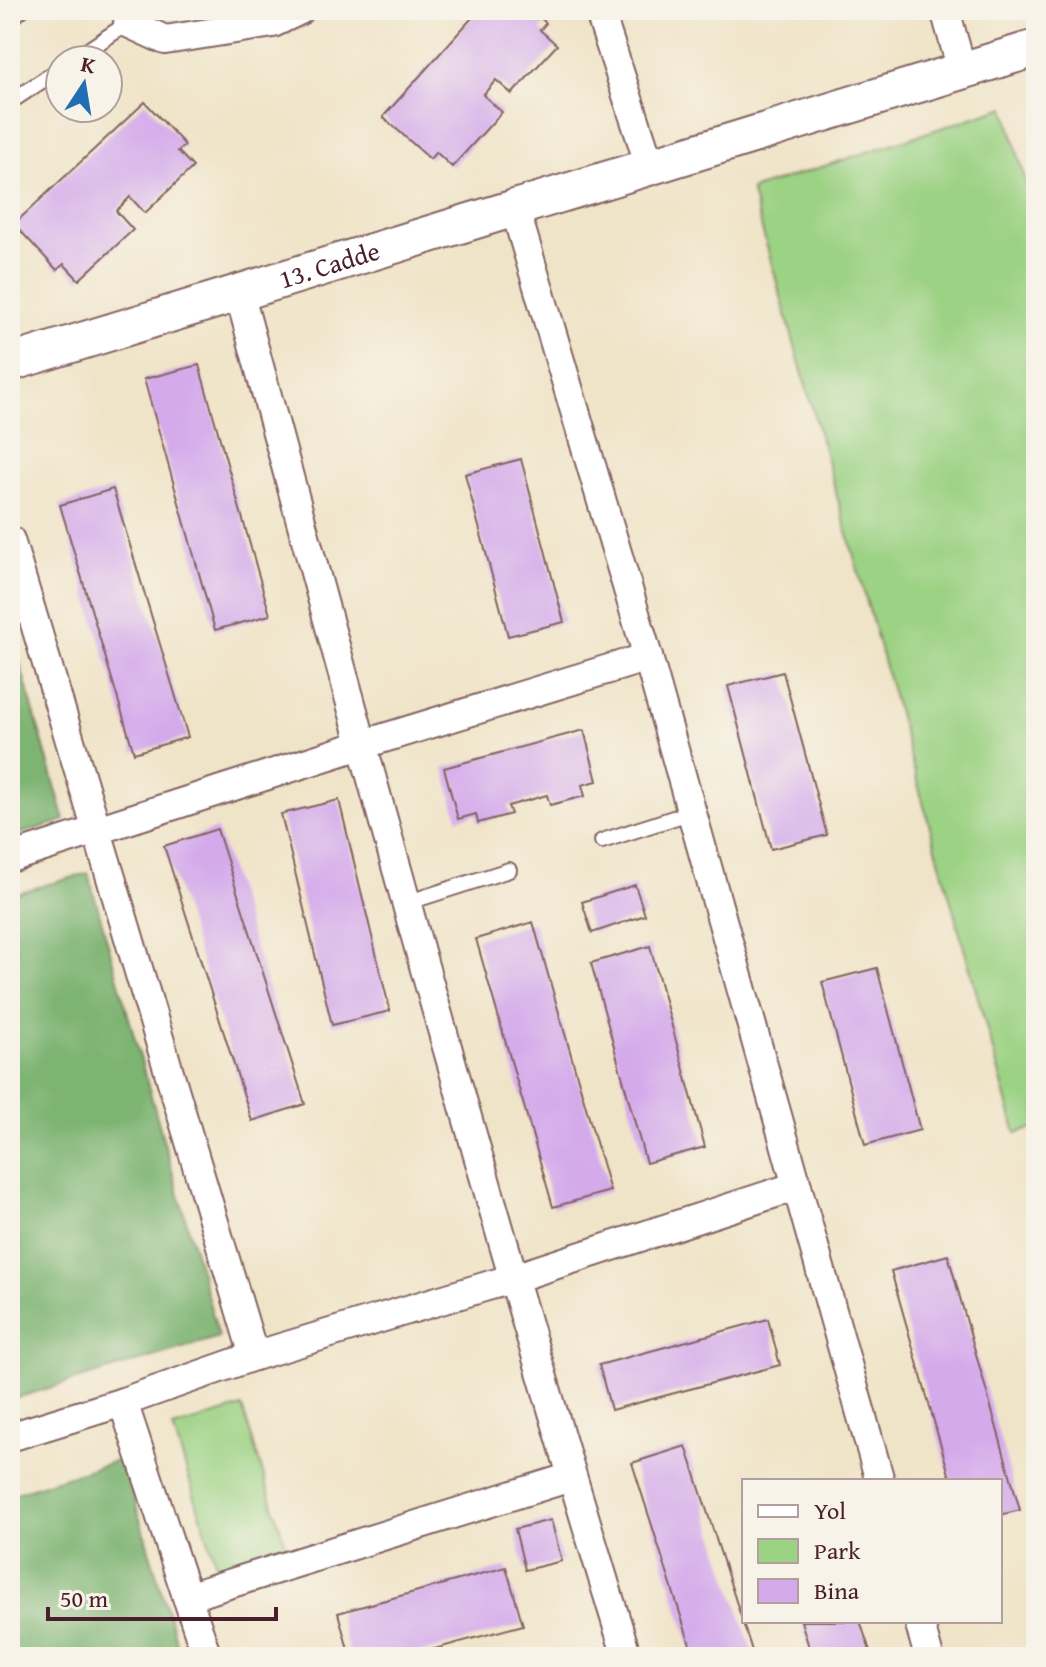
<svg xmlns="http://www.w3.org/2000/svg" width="1046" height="1667" viewBox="0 0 1046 1667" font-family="'Gentium Book Plus',serif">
  <rect width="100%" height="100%" fill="#f7f3e8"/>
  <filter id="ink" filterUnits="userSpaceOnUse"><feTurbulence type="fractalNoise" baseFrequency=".0125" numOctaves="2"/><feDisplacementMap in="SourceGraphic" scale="16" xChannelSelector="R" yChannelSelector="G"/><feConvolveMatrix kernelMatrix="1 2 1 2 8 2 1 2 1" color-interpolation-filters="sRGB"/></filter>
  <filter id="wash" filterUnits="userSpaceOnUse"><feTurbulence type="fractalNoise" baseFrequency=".006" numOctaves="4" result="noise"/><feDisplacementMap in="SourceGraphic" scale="32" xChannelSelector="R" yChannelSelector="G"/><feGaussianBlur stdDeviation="1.8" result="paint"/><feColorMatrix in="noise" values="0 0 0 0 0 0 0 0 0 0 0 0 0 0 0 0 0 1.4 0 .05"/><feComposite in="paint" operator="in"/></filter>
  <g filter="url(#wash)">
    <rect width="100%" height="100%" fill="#f0e4c8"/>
    <g fill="#9cd284" stroke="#737858" stroke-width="2">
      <polygon points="1005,107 1036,219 1036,1128 1016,1133 751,190"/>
      <polygon points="242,1407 286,1546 217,1567 173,1428"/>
    </g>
    <g fill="#7db472" stroke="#646a4e" stroke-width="2">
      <polygon points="10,629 65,820 10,837"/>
      <polygon points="88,873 219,1337 10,1400 10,895"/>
      <polygon points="122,1459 181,1657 10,1657 10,1495"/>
    </g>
    <g id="blocks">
      <g fill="#d4aaeb">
        <polygon points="10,10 33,10 10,31"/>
        <polygon points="479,10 532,10 546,23 540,30 557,45 512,94 496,80 483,95 502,112 452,167 436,152 430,159 383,117"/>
        <polygon points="145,102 185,145 178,151 193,167 145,213 130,197 116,211 133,230 79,280 64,264 57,270 14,224"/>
        <polygon points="199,365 270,615 215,630 144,379"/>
        <polygon points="521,459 564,622 508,636 465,474"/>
        <polygon points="113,489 188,737 134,753 60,505"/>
        <polygon points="783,672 827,835 771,849 728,686"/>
        <polygon points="584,730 597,781 582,785 585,796 550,805 547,795 508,806 511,814 478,823 476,814 458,819 444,768"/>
        <polygon points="339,800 390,1011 332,1025 281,814"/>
        <polygon points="217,829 305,1104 252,1121 164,846"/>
        <polygon points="635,885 645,915 592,933 582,902"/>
        <polygon points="533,922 610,1191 553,1207 476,939"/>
        <polygon points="650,946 705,1147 646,1163 591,963"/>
        <polygon points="877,968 920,1130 865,1145 822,982"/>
        <polygon points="948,1255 1020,1510 1000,1515 1000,1481 951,1481 891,1271"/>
        <polygon points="768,1319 780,1365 611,1410 599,1365"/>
        <polygon points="686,1446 754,1657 694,1657 632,1463"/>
        <polygon points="551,1520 562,1561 525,1570 515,1529"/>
        <polygon points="506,1567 523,1625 405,1657 350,1657 338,1613"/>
        <polygon points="801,1621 860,1621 872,1657 812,1657"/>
      </g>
    </g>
  </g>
  <g filter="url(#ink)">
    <use href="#blocks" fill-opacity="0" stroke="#846462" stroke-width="2"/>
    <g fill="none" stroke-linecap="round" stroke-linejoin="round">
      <defs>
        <g id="service">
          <polyline points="73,60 128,23 128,18"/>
          <polyline points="10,102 60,69"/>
          <polyline points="602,841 692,812"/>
          <polyline points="406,903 509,870"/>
        </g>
        <g id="minor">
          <polyline points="599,10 650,166"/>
          <polyline points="945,10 962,70"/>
          <polyline points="128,23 165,40 273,23 300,10"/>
          <polyline points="515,209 648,657 880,1481"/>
          <path d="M239,292C362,749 488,1205 627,1657"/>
          <polyline points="10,540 254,1356"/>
          <polyline points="10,858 361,745 648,657"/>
          <polyline points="123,1402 207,1657"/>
          <polyline points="10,1437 123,1402 254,1356 514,1278 797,1186"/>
          <polyline points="187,1597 571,1477"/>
          <polyline points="919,1621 929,1657"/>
        </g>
        <g id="tertiary">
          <path id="s1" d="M10,363L1036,48"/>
        </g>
      </defs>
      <use href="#service" stroke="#846462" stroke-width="18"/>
      <use href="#minor" stroke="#846462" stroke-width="32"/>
      <use href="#tertiary" stroke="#846462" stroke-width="40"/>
      <use href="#service" stroke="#fff" stroke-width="14"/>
      <use href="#minor" stroke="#fff" stroke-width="28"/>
      <use href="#tertiary" stroke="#fff" stroke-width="36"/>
    </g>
  </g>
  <g text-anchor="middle" stroke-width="6" stroke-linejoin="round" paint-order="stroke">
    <g font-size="26" fill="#4a1f2b" stroke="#f7f3e8">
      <text dy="9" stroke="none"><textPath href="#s1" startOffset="334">13. Cadde</textPath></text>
    </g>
  </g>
  <rect width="1046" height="1667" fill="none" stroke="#f7f3e8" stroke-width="40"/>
  <rect x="742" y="1479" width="260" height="144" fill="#f7f3e8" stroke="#b29e9c" stroke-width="2"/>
  <rect x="758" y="1505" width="40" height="12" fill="#ffffff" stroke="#b29e9c" stroke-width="2"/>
  <text x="814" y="1519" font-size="24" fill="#4a1f2b">Yol</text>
  <rect x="758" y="1539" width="40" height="24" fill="#9cd284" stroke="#b29e9c" stroke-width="2"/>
  <text x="814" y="1559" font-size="24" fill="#4a1f2b">Park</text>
  <rect x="758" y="1579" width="40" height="24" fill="#d4aaeb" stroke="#b29e9c" stroke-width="2"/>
  <text x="814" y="1599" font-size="24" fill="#4a1f2b">Bina</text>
  <g transform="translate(84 84) rotate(12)"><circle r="38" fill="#f7f3e8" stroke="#b29e9c" stroke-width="2"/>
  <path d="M0-6L14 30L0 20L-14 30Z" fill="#1f6fb2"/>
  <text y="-12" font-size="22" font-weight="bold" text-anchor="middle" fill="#4a1f2b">K</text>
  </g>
  <path d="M48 1607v12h228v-12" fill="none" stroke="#4a1f2b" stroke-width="4"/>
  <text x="60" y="1607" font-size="24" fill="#4a1f2b" stroke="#f7f3e8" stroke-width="6" paint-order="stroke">50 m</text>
</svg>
